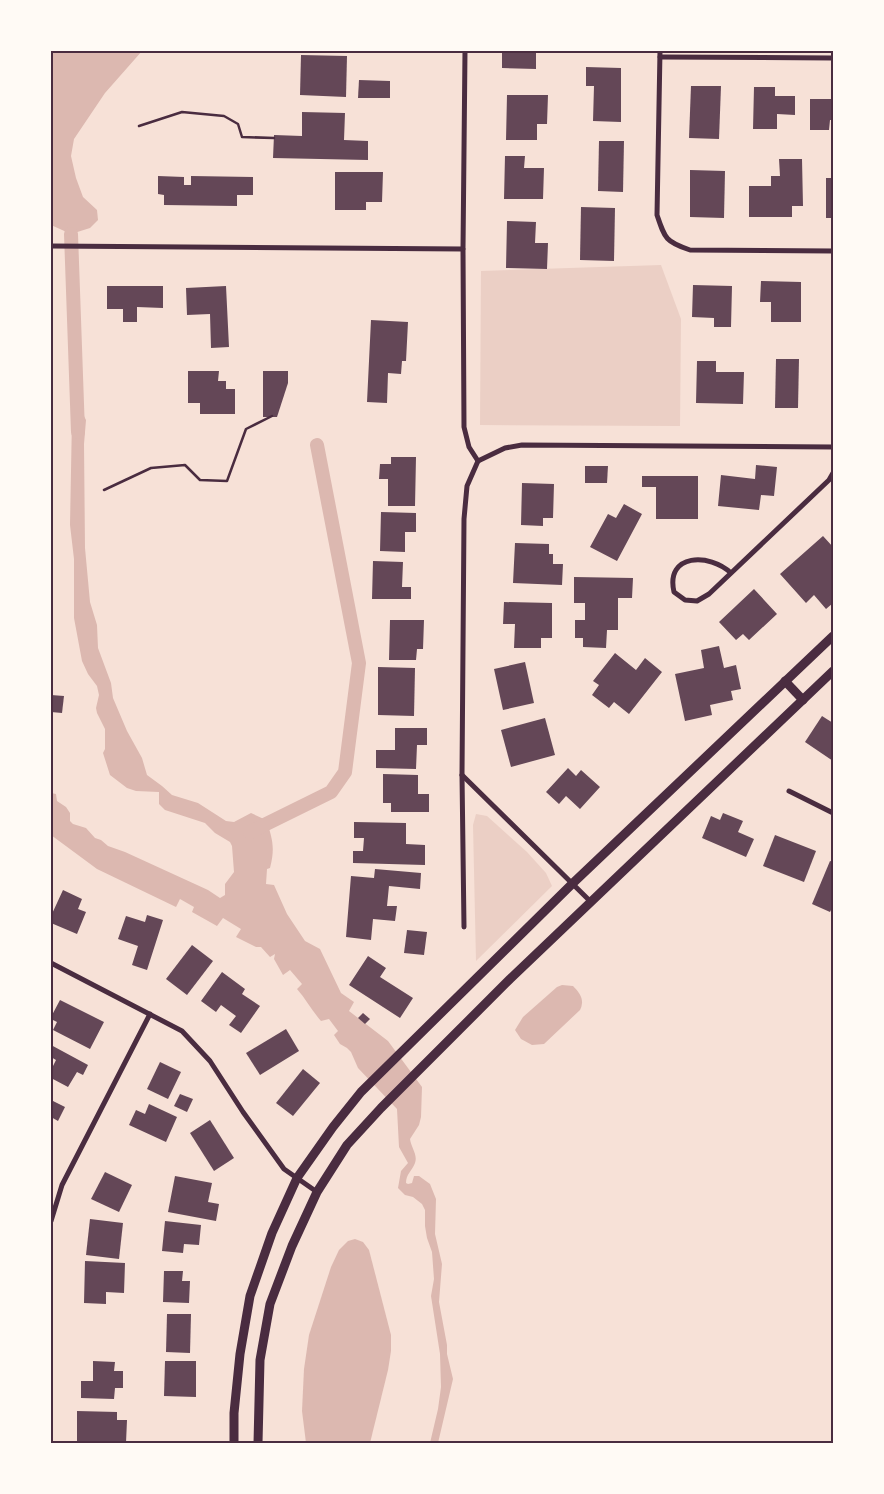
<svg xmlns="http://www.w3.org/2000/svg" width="884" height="1494" viewBox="0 0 884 1494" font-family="Inter,sans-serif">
  <rect width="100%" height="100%" fill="#f7e1d7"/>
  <g fill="#ebcfc5">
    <polygon points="661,265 681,319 680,426 480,425 481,271"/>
    <polygon points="476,814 487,816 527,852 546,873 552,886 476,961 473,825"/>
  </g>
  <g fill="#dcb8b0">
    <polygon points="51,51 142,51 105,93 74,139 71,156 76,178 83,197 97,210 98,220 90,228 71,234 51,225"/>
    <path d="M80,414H83L86,420L84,444L85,548L90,602L97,625L98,648L111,683L113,698L127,731L142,758L147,775L162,786L172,795L198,803L226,821L234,822L251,813L266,820C273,839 275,849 270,868L267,869L266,884L274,885L287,914L305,941L320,949L341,993L354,1002L349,1011L388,1041L422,1087L421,1117L419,1125L410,1139C411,1147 418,1155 415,1163C412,1171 406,1174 406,1183L408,1184L412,1183L414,1176H419L430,1184L436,1199L435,1234L442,1264L439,1302L447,1345V1354L453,1379L438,1443H430L438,1409L441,1387L440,1354L431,1296L434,1279L432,1252L427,1238L425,1226V1210L422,1204L413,1197L405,1195L398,1188L401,1171L408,1163L399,1147L397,1109L358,1068L351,1052L347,1048L340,1044L334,1035L338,1031L329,1019L321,1021C312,1011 306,999 297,989L302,984L290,970L283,975L274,959L275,954L270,957L261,947H256L236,937L241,929L223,918L217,926L192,912L194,907L180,899L176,907L97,869L51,835V793L56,794L57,801L66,807L70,813V821L73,824L86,828L95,838L101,840L108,846L125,852L208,890L220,898L225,895V884L234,872L232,846L230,842L215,833L205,823L165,810L159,804V792L136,791L127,788L110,775L103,753L105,749V729L97,713L96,708L99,695L97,686L88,674L82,661L74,618V559L70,525L72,418Z"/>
    <path d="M562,985L573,986C580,993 585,1000 580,1010L544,1044L532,1045L521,1039L515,1030L523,1017L557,987Z"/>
    <polygon points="355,1239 363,1242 369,1250 391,1335 391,1351 388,1370 370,1443 306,1443 302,1411 304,1369 309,1335 331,1267 339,1250 348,1241"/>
  </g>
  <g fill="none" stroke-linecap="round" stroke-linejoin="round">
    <g stroke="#dcb8b0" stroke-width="14">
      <polyline points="71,234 78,432"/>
      <polyline points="250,832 331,792 345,772 359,663 317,445"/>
    </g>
  </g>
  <g fill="#644757">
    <polygon points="502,51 536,51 536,69 502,68"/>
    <polygon points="301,55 347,56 346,97 300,95"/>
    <polygon points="586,67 621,68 621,122 593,121 594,86 586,86"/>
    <polygon points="359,80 390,81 390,98 358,98"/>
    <polygon points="691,86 721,86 719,139 689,138"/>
    <polygon points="754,87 775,87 775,96 795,96 795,115 777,114 777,129 753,129"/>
    <polygon points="507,95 548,95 547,124 537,124 537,140 506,140"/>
    <polygon points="810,99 833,99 833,120 830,120 829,130 810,130"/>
    <polygon points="302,112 345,113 344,140 368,141 368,160 273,158 274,135 302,136"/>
    <polygon points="599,141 624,141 623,192 598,191"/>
    <polygon points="505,156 525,156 524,168 544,168 543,199 504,199"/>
    <polygon points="779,159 802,159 803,206 792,206 792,217 749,217 749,186 771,186 771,176 780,176"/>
    <polygon points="690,170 725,171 724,218 690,217"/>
    <polygon points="335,172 383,172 382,202 366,202 366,210 335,210"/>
    <polygon points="158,176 184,177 184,185 191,185 191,176 253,177 253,195 237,195 237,206 164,205 164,195 158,194"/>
    <rect x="826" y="178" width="7" height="40"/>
    <polygon points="581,207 615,208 614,261 580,260"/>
    <polygon points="507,221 536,222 535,243 548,243 547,269 506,268"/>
    <polygon points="761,281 801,282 801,322 771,322 771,302 760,302"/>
    <polygon points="693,285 732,286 731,327 714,327 714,318 692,317"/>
    <polygon points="107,286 163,286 163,308 137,307 137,322 123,322 123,309 107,309"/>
    <polygon points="226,286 229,347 211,348 210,314 187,315 186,288"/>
    <polygon points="371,320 408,322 406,361 402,361 401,374 388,373 387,403 367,402"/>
    <polygon points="776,359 799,359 798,408 775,408"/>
    <polygon points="697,361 716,361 716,372 744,372 743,404 696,403"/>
    <polygon points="188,371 219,371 218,381 226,381 226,389 235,389 235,414 200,414 200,403 188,403"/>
    <polygon points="263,371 288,371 288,383 277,417 263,417"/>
    <polygon points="391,457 416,457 415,506 388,506 388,479 379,479 380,464 391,464"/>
    <polygon points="756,465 777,467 774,496 761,495 759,510 718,506 721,475 755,479"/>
    <polygon points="585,466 608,466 607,483 585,483"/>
    <polygon points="642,476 698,476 698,519 656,519 656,487 642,487"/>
    <polygon points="522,483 554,484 553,518 543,518 543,526 521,525"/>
    <polygon points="624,504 642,514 617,561 590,547 608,514 616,518"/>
    <polygon points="381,512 416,513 416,532 405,532 405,552 380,551"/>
    <polygon points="823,536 833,547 833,603 826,609 814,595 806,603 780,574"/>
    <polygon points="515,543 549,544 549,554 553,554 553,564 563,564 562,585 513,583"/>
    <polygon points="373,561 403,562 402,587 411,587 411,599 372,599"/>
    <polygon points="574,577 633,578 632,598 618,598 618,630 607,630 606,648 583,647 583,638 575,638 575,620 585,620 585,603 574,603"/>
    <polygon points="754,589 777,614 749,640 743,634 736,640 719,622"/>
    <polygon points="504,602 552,603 552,638 541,638 541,648 514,648 515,624 503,624"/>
    <polygon points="390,620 424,620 423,649 417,649 416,660 389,660"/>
    <polygon points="719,646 724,668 736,665 741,689 731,691 733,700 710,705 712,715 685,721 675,674 704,668 701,650"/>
    <polygon points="615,653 636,670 645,658 662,672 629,714 614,702 609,708 592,695 599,685 593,681"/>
    <polygon points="525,662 534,703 503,710 494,669"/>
    <polygon points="378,667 415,668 414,716 378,715"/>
    <polygon points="51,695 64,696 62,713 51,712"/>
    <polygon points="822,716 833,723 833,761 805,742"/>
    <polygon points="545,718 555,755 511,767 501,730"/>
    <polygon points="395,728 427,728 427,745 417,745 416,769 376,768 376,750 395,750"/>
    <polygon points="568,768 576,776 581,770 600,787 580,809 566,796 559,804 546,792"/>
    <polygon points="383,774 418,775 418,794 429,794 429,812 391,812 391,803 383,803"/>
    <polygon points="723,813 743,821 738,832 754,839 746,857 702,838 711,816 720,820"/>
    <polygon points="354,822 406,823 406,844 425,845 425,865 353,863 353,851 363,851 364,838 354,838"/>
    <polygon points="775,835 816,851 804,882 763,866"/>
    <polygon points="830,861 833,862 833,906 830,912 812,904"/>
    <polygon points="375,869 421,873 420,889 389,886 387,906 397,906 395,921 373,919 371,940 346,937 351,876 374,878"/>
    <polygon points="63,890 82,899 78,909 86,912 77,934 51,923 51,916"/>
    <polygon points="147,915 163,920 147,970 132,965 138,946 118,939 126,916 145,922"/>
    <polygon points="407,930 427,932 424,955 404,953"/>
    <polygon points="192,945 213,961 187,995 166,979"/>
    <polygon points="368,956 386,968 380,977 413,998 400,1018 349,985"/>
    <polygon points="222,972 245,989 242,994 260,1006 241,1033 229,1025 236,1016 221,1005 216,1012 201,1001"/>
    <polygon points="60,1000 104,1022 90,1049 53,1030 57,1022 51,1019 51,1017"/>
    <polygon points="363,1013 370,1019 365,1024 358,1018"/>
    <polygon points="286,1029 299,1051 260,1075 246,1053"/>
    <polygon points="51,1045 88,1065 83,1075 77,1072 68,1087 51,1078 51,1065 53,1066 56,1060 51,1057"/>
    <polygon points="160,1062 181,1072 168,1099 147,1089"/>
    <polygon points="303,1069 320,1083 293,1116 276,1103"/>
    <polygon points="180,1094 193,1099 187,1112 174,1106"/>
    <polygon points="51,1100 65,1107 58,1121 51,1117"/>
    <polygon points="149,1104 177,1117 166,1142 129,1125 136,1110 145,1114"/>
    <polygon points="210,1120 234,1158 214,1171 190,1133"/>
    <polygon points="105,1172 132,1185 119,1212 91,1199"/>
    <polygon points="175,1176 212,1183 208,1202 219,1204 216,1221 168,1212"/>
    <polygon points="90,1219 123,1223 119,1259 86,1255"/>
    <polygon points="165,1221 201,1225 199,1245 184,1244 183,1253 162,1251"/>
    <polygon points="85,1261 125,1263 124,1293 106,1292 106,1304 84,1303"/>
    <polygon points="164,1271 183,1271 182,1281 190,1281 189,1303 163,1302"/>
    <polygon points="167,1314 191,1314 190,1353 166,1352"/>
    <polygon points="93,1361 115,1362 114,1371 123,1371 123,1388 115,1388 114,1399 81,1398 81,1381 93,1381"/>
    <polygon points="165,1361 196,1361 196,1397 164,1396"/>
    <polygon points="77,1411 117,1412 117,1420 127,1420 126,1443 77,1443"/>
  </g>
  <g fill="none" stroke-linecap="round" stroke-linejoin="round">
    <g stroke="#4a2c40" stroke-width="2.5">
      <polyline points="139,126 182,112 224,116 238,124 242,137 274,138"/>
      <polyline points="104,490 151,468 185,465 200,480 227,481 246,429 272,416"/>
    </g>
    <g stroke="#4a2c40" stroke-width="5">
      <polyline points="465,51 463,249 464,427 469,447 478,461"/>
      <path d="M660,51L657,215C665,239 666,242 690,250L833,251"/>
      <polyline points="660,57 833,58"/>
      <polyline points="51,246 463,249"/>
      <polyline points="478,461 505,448 522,445 833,447"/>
      <path d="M731,573C710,553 665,553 674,592L685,600L697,601L709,594L829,480L833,473"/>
      <polyline points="462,775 591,902"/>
      <polyline points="789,791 833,813"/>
      <polyline points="464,927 462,775 464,519 467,486 478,461"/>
      <polyline points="51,963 182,1031 210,1061 243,1112 284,1169 317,1192"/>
      <polyline points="51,1221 62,1185 150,1014"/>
    </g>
    <g stroke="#4a2c40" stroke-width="9">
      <polyline points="785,681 803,700"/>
      <polyline points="234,1443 234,1413 240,1354 250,1296 272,1233 297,1178 333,1127 361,1092 572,884 833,636"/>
      <polyline points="258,1443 260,1360 270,1304 292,1246 317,1192 347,1145 381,1108 510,979 833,671"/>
    </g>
  </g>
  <rect width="884" height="1494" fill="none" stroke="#fffaf5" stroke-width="105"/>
  <rect x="52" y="52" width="780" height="1390" fill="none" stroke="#4a2c40" stroke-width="2"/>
</svg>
